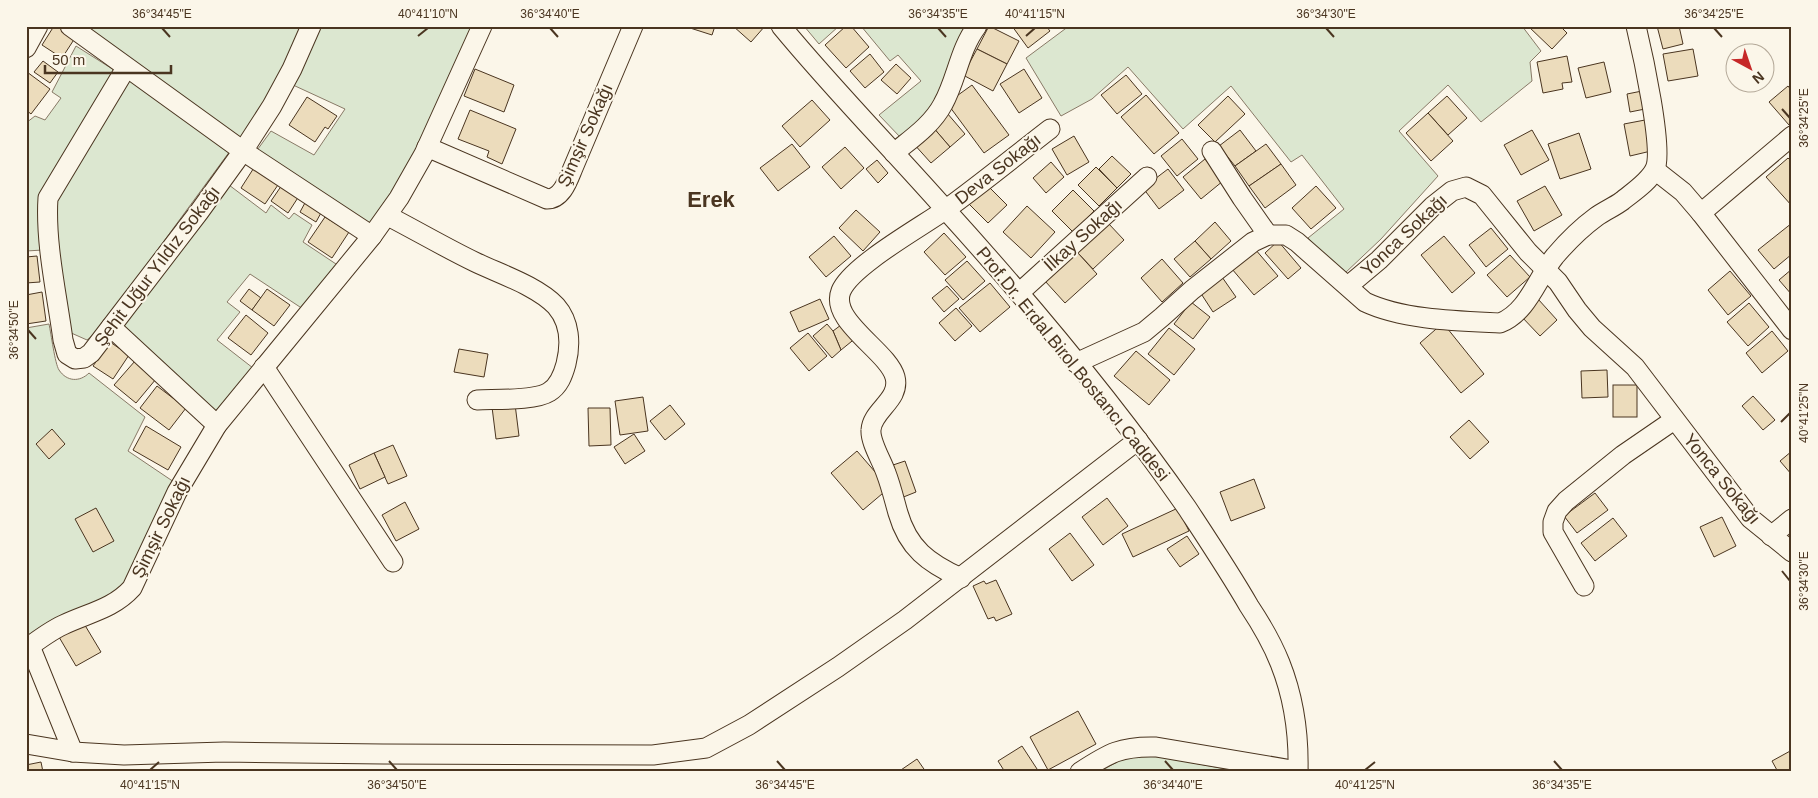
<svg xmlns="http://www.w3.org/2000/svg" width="1818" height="798" viewBox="0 0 1818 798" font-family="Helvetica,sans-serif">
  <rect width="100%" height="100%" fill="#fbf6e9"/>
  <g fill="#dce7d0" stroke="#887966">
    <polygon points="82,26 302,26 273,93 240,143"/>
    <polygon points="319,26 475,26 443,99 397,186 369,225 255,153 271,131 314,155 345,109 293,85"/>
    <polygon points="804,26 839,26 819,44"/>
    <polygon points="861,26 970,26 930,110 901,138 879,115 921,81 898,55 890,61"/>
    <polygon points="1069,26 1522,26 1541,51 1530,62 1532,81 1481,122 1448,85 1399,131 1438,176 1381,239 1344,274 1308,238 1344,209 1302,155 1291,162 1231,86 1183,129 1128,67 1092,99 1061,116 1026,58"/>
    <polygon points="76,46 114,70 49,185 43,250 26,251 26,123 35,116 45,120 61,98 52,92"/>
    <polygon points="131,78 230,151 98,331 87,340 69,332 55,235 56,199"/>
    <polygon points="229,185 266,213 271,205 289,219 294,213 312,225 303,242 339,266 303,309 250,274 227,302 240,312 217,340 253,368 219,414 121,327"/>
    <path d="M49,324C51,333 55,364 59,370C67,382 80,382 89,373L145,417L128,451L174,482L121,591L26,638V328Z"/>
    <polygon points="1142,756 1162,757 1242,772 1099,772 1126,757"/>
  </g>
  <g fill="#ecdcbc" stroke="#4a3520">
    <polygon points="54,26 58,26 75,38 62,58 42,45"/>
    <polygon points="688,26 715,26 712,35 687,27"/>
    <polygon points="733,26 765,26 751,42"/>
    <polygon points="846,26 851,26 869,47 846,68 825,45"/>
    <polygon points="989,26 1019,41 1007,64 977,49"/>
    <polygon points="1012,26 1046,26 1050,31 1028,48"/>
    <polygon points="1528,26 1560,26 1567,33 1552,49"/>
    <polygon points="1657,26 1679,26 1683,44 1663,49"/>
    <polygon points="977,49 1007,64 993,91 963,75"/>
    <polygon points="1693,49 1698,76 1668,81 1663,54"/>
    <polygon points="870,54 884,72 865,88 850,71"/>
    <polygon points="1567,56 1572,82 1562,83 1563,89 1543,93 1537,62"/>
    <polygon points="43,61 58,72 50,83 34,72"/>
    <polygon points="1604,62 1611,92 1586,98 1578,68"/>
    <polygon points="896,64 911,78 897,94 881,80"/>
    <polygon points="475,69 514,85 504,112 464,96"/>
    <polygon points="1024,69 1042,98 1019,113 1000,84"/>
    <polygon points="27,72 50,89 31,114 26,110"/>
    <polygon points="1126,75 1142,94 1117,114 1101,95"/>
    <polygon points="972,85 1009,135 984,153 947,103"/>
    <polygon points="1788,86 1792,91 1792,122 1789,125 1769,102"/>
    <polygon points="1642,91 1645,109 1630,112 1627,94"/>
    <polygon points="1146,95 1179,133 1154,154 1121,117"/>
    <polygon points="1228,96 1245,114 1215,142 1198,125"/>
    <polygon points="1447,96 1467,118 1448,135 1428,113"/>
    <polygon points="307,97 337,116 328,129 325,127 315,142 289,125"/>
    <polygon points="812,100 830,120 800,147 782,126"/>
    <polygon points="470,110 516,129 502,164 487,157 489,151 458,139"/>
    <polygon points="947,113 965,134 950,147 932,126"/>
    <polygon points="1428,113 1453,141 1431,161 1406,133"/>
    <polygon points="1645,120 1651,151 1630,156 1624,124"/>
    <polygon points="932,126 950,147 931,163 913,143"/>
    <polygon points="1240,130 1256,151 1235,166 1219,146"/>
    <polygon points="1532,130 1549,160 1521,175 1504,145"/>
    <polygon points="1579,133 1591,169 1560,179 1548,144"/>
    <polygon points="1074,136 1089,162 1067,175 1052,149"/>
    <polygon points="1182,139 1198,159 1177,176 1161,156"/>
    <polygon points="792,144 810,167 778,191 760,168"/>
    <polygon points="1266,144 1281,164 1249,186 1235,166"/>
    <polygon points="845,147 864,168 841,189 822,167"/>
    <polygon points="1112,156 1131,174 1117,188 1099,169"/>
    <polygon points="1788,158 1792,162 1792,206 1766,177"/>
    <polygon points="1205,159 1223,181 1201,199 1183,177"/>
    <polygon points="877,160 888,173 878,183 866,169"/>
    <polygon points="1051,162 1064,177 1046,193 1033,178"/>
    <polygon points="257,163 282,179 265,204 241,188"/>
    <polygon points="1281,164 1296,185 1265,208 1249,186"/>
    <polygon points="1096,167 1117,188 1099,206 1078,185"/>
    <polygon points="1168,169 1184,190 1159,209 1143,188"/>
    <polygon points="284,182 301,193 288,213 271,201"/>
    <polygon points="988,186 1007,205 988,223 969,204"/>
    <polygon points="1316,186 1336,208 1311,229 1292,208"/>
    <polygon points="1545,186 1562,215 1534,231 1517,201"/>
    <polygon points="1073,190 1094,211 1073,232 1052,211"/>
    <polygon points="306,201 322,211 316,222 300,212"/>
    <polygon points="1027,206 1055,232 1031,258 1003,232"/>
    <polygon points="856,210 880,232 863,251 839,228"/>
    <polygon points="325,217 349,232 332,258 308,242"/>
    <polygon points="1215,222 1231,241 1211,259 1195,241"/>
    <polygon points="1108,223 1124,240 1093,269 1077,252"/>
    <polygon points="1792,223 1792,254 1774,269 1758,250"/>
    <polygon points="1491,228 1508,249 1486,267 1469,245"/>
    <polygon points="944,233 966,257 945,275 924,252"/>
    <polygon points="834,236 851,256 826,277 809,257"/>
    <polygon points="1444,236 1475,273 1452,293 1421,255"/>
    <polygon points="1195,241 1211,259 1190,277 1174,259"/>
    <polygon points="1278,241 1301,268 1288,279 1265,253"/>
    <polygon points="1255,249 1278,276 1254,295 1232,269"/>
    <polygon points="1077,252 1097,274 1065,303 1045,281"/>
    <polygon points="1510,255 1530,277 1507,297 1487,275"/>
    <polygon points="37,256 40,282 26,283 26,257"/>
    <polygon points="1162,259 1183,283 1162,302 1141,278"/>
    <polygon points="967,261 985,281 963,300 945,280"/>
    <polygon points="1792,269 1792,295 1779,280"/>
    <polygon points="1730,271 1751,296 1728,315 1708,290"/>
    <polygon points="1222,277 1236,297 1213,312 1200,292"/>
    <polygon points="990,283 1010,307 980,332 959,308"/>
    <polygon points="947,286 959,299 944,312 932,298"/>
    <polygon points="249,289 261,298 252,310 240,301"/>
    <polygon points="267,289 290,305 274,326 252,310"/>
    <polygon points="42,292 46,321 26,324 26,295"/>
    <polygon points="820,299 829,319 799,332 790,312"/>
    <polygon points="1538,299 1557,320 1540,336 1520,315"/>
    <polygon points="1191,302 1210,317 1193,339 1174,324"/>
    <polygon points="1749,303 1769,327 1748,346 1727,322"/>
    <polygon points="956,308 972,326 955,341 939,323"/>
    <polygon points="246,315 268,333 251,355 228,338"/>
    <polygon points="845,322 857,337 841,350 833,331"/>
    <polygon points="1443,323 1484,374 1461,393 1420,343"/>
    <polygon points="827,324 833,331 841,350 832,358 813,336"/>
    <polygon points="1169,328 1195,349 1174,375 1148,354"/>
    <polygon points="1772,331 1788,351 1762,373 1746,353"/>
    <polygon points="808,333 827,356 809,371 790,348"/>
    <polygon points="110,342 129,355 113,379 93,366"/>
    <polygon points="459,349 488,354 484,377 454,372"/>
    <polygon points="1136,351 1170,380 1149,405 1114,376"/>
    <polygon points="135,361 156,379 136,403 114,385"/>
    <polygon points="1607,370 1608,397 1582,398 1581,371"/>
    <rect x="1613" y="385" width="24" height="32"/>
    <polygon points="157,386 186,408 169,430 140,408"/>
    <polygon points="1753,396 1775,420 1763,430 1742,406"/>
    <polygon points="643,397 648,431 620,435 615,401"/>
    <polygon points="515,404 519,436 496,439 492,407"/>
    <polygon points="670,405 685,424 665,440 650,421"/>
    <polygon points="588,408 610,408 611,445 589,446"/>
    <polygon points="1469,420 1489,442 1470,459 1450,437"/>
    <polygon points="146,426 181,447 168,470 133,450"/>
    <polygon points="52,429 65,444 49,459 36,444"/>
    <polygon points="634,434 645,451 625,464 614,447"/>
    <polygon points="393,445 407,476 388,484 374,453"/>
    <polygon points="857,451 889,488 863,510 831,473"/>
    <polygon points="1792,451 1792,475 1780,461"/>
    <polygon points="374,453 385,477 360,489 349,465"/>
    <polygon points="905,461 916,492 901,498 890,466"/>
    <polygon points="1254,479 1265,508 1231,521 1220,492"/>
    <polygon points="1595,493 1608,510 1577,533 1564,516"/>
    <polygon points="1107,498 1128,526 1103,545 1082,517"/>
    <polygon points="405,502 419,529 396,541 382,515"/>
    <polygon points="96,508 114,541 93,552 75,519"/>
    <polygon points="1178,508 1189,531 1133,557 1122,534"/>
    <polygon points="1722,517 1736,546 1714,557 1700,527"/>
    <polygon points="1613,518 1627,536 1595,561 1581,543"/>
    <polygon points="1070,533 1094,565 1072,581 1049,549"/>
    <polygon points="1187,536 1199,554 1180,567 1167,549"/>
    <polygon points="996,580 1012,614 996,621 994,617 988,619 973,586 984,581 986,584"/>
    <polygon points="83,622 101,652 76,666 59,637"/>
    <polygon points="1078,711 1096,744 1048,770 1030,737"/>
    <polygon points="1022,746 1039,772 1005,772 998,761"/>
    <polygon points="1792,750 1792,772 1778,772 1772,761"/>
    <polygon points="917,759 926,772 898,772"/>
    <polygon points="41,762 43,772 26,772 26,765"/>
  </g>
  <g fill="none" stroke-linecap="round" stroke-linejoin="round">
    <defs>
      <g id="minor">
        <polyline points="70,26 243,151 372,236"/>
        <path d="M781,26C833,89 891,148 945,209C1031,304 1114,403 1187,508C1208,540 1230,573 1249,606C1261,624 1272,643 1280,663C1294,698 1299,734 1298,772"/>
        <polyline points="26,48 38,26"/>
        <path d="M126,68L48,198C45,243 57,295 63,340L67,354L75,359L84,358L91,353L199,212L243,151L272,106L292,69L311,26"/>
        <path d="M427,147L547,199C562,199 568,180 573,168L633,26"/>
        <polyline points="1212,151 1242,198 1268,235"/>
        <path d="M894,153C911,139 932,125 943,104C957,79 959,50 977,26"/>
        <polyline points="1655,170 1683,192 1701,213 1792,330"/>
        <polyline points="1701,213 1792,136"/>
        <path d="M388,216C417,231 446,248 475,262C500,274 537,286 556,306C570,322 571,344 566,364C563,375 559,386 549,392C535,401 494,399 477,400"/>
        <polyline points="1348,286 1379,260 1433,206 1452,191 1466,187 1482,195 1528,252 1558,282 1577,310 1592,328 1635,367 1750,518 1792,552"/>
        <polyline points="1019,293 1147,177"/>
        <polyline points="111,327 217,425"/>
        <path d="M1076,363L1144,332L1162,317L1192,290L1253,242L1268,235H1286L1297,242L1365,302C1403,320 1458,321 1500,323C1528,312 1537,278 1555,256C1567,242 1581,228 1596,217C1604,211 1614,207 1622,201C1633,192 1649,182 1655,169C1664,150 1642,51 1636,26"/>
        <polyline points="264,367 393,562"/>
        <polyline points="1771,536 1792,519"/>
        <path d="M961,578C928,563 908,548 898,513C894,499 891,486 886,473C882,461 870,442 871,430C872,410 901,400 895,377C888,351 829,321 841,291C851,266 921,227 945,210C981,184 1015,156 1050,129"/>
        <polyline points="1584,586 1553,532 1553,522 1557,511 1566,501 1623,455 1674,420"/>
        <polyline points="30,646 73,752"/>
        <path d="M26,649C38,640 50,631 63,625C88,613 113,609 132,588L177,492L217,425L372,236L399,198L424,154L482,26"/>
        <polyline points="26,744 73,752 124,755 224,752 383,754 653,755 706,748 749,725 838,667 905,620 1138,440"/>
        <path d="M1080,772C1109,753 1121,746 1156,747L1298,771"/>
      </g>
    </defs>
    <use href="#minor" stroke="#4a3520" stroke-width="21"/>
    <use href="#minor" stroke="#fbf6e9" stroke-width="19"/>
  </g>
  <path fill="none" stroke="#4a3520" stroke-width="2" d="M162,28L170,37M550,28L558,37M938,28L946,37M1326,28L1334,37M1714,28L1722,37M418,36L428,28M1026,36L1035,28M1782,109L1790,118M28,330L36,339M1781,422L1790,413M1782,571L1790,581M389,761L397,770M777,761L785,770M1165,761L1173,770M1554,761L1562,770M150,770L159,762M1365,770L1375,762"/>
  <g text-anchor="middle" stroke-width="4" stroke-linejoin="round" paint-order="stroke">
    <g font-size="18" fill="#4a3520" stroke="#fbf6e9">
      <text transform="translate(585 135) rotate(-66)" y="6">Şimşir Sokağı</text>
      <text transform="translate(998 169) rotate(-38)" y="6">Deva Sokağı</text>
      <text transform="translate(1083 235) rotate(-42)" y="6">İlkay Sokağı</text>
      <text transform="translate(1404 235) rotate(-43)" y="6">Yonca Sokağı</text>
      <text transform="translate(157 266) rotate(-53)" y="6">Şehit Uğur Yıldız Sokağı</text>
      <text transform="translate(1073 364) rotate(51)" y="6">Prof.Dr. Erdal Birol Bostancı Caddesi</text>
      <text transform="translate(1722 479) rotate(51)" y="6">Yonca Sokağı</text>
      <text transform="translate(161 527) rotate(-64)" y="6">Şimşir Sokağı</text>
    </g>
    <g font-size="22" font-weight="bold" fill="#4a3520" stroke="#fbf6e9">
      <text x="711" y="207">Erek</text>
    </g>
  </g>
  <rect width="1818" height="798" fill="none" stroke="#fbf6e9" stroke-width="55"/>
  <g transform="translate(1750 68) rotate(140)"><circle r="24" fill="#fbf6e9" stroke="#b4a999"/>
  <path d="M0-4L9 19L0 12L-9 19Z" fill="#c62828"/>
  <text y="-8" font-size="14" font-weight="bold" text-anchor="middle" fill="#4a3520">N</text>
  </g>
  <path d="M45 65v8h126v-8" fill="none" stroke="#4a3520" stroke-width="2.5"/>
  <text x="52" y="65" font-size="15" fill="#4a3520" stroke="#fbf6e9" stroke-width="4" paint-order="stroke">50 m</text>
  <rect x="28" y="28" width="1762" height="742" fill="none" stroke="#4a3520" stroke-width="2"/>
  <g font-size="12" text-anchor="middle" fill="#4a3520">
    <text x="162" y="18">36°34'45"E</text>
    <text x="428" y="18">40°41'10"N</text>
    <text x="550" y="18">36°34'40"E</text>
    <text x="938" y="18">36°34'35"E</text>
    <text x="1035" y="18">40°41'15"N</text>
    <text x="1326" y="18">36°34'30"E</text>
    <text x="1714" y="18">36°34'25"E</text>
    <text transform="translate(1804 118) rotate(-90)" y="4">36°34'25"E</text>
    <text transform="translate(14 330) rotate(-90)" y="4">36°34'50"E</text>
    <text transform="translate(1804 413) rotate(-90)" y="4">40°41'25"N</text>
    <text transform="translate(1804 581) rotate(-90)" y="4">36°34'30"E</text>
    <text x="150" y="789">40°41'15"N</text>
    <text x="397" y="789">36°34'50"E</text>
    <text x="785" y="789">36°34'45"E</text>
    <text x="1173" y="789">36°34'40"E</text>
    <text x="1365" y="789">40°41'25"N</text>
    <text x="1562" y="789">36°34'35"E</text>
  </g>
</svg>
